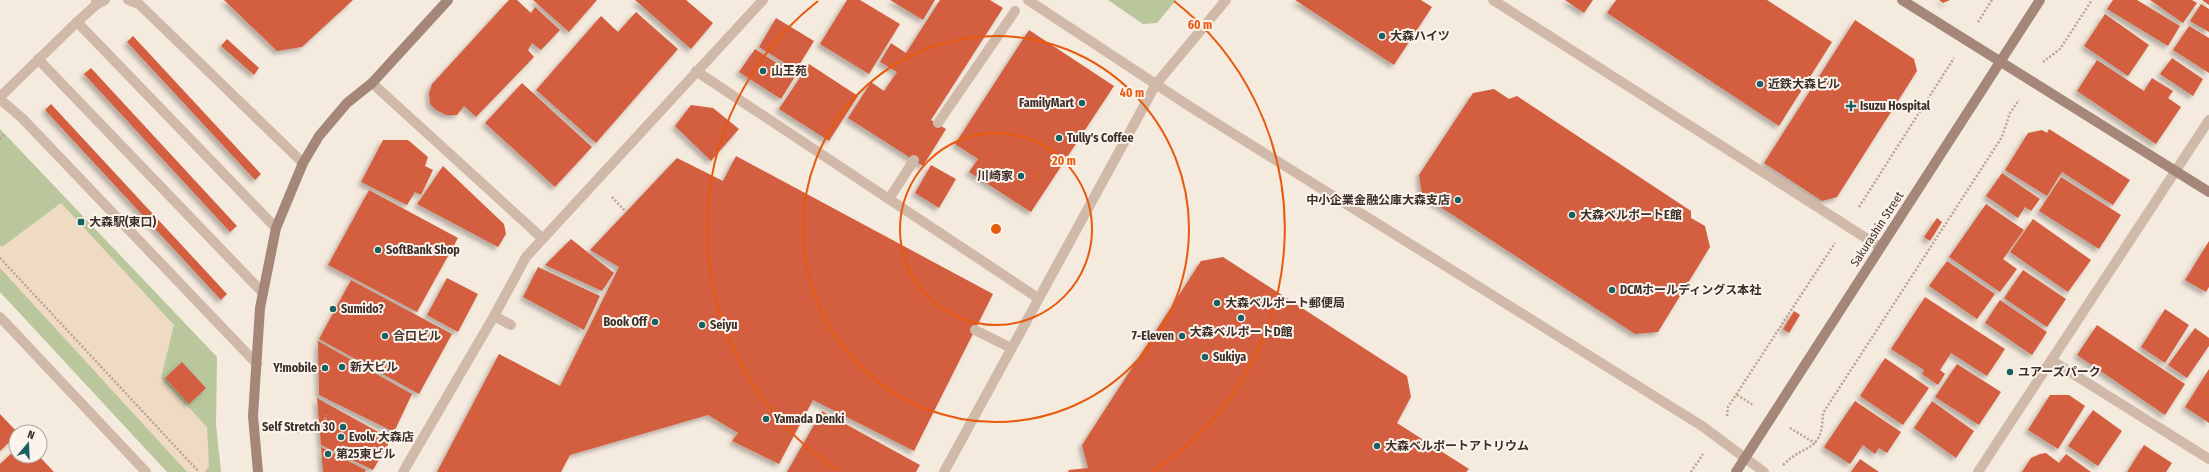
<svg xmlns="http://www.w3.org/2000/svg" width="2209" height="472" viewBox="0 0 2209 472" font-family="'Fira Sans Condensed','Noto Sans JP',sans-serif">
  <defs>
    <filter id="shadow"><feDropShadow dx="-3.5" dy="3.5" stdDeviation="2" flood-color="#0004"/></filter>
  </defs>
  <rect width="100%" height="100%" fill="#f5eade"/>
  <g fill="#bac79c">
    <polygon points="1108,0 1176,0 1157,23 1143,24"/>
    <polygon points="0,129 217,357 216,425 221,472 167,472 0,292"/>
  </g>
  <polygon fill="#efdbc4" points="61,203 174,325 161,378 207,427 209,466 205,472 187,472 0,268 0,245 2,247"/>
  <g fill="#d35f3f" filter="url(#shadow)">
    <polygon points="224,0 353,0 302,47 277,51"/>
    <polygon points="509,0 517,0 531,13 535,7 560,30 541,50 532,43 528,50 534,57 476,117 464,106 457,115 446,115 436,110 430,104 429,93 432,84"/>
    <polygon points="533,0 597,0 569,32"/>
    <polygon points="635,0 686,0 713,23 691,49"/>
    <polygon points="847,0 860,0 900,24 869,74 820,44"/>
    <polygon points="890,0 935,0 923,20"/>
    <polygon points="940,0 990,0 1003,8 931,120 946,129 923,166 848,118 871,82 884,91 897,72 880,62 891,43 906,53"/>
    <polygon points="1295,0 1421,0 1432,7 1394,65"/>
    <polygon points="1565,0 1593,0 1584,13"/>
    <polygon points="1616,0 1767,0 1832,42 1779,126 1607,13"/>
    <polygon points="1939,0 1950,0 1943,3"/>
    <polygon points="2113,0 2137,0 2180,26 2168,46 2107,9"/>
    <polygon points="2150,0 2192,0 2197,3 2183,23"/>
    <polygon points="2202,0 2209,0 2209,5"/>
    <polygon points="2201,4 2209,9 2209,32 2190,21"/>
    <polygon points="636,12 678,49 596,143 536,90 601,16 618,32"/>
    <polygon points="2105,14 2149,45 2128,76 2084,46"/>
    <polygon points="776,18 814,41 796,70 759,47"/>
    <polygon points="1855,20 1914,59 1917,71 1837,197 1822,201 1764,163"/>
    <polygon points="2189,26 2209,38 2209,73 2173,50"/>
    <polygon points="1029,30 1114,86 1031,212 969,172 978,159 955,144"/>
    <polygon points="133,36 261,174 255,180 127,42"/>
    <polygon points="227,39 259,68 254,75 221,46"/>
    <polygon points="755,49 796,75 781,99 739,72"/>
    <polygon points="2172,58 2203,79 2193,96 2160,74"/>
    <polygon points="2097,60 2144,91 2152,78 2173,91 2168,98 2181,107 2156,144 2077,91"/>
    <polygon points="809,64 858,96 829,141 779,109"/>
    <polygon points="91,68 237,226 230,232 84,74"/>
    <polygon points="522,83 592,147 555,187 485,123"/>
    <polygon points="1494,89 1509,99 1517,96 1691,211 1691,218 1705,226 1710,247 1658,332 1635,334 1422,195 1419,175 1473,93"/>
    <polygon points="51,104 227,294 221,300 45,110"/>
    <polygon points="691,105 713,108 739,129 711,161 675,126"/>
    <polygon points="2049,129 2130,180 2113,205 2062,172 2047,196 2005,170 2028,133 2042,130 2047,133"/>
    <polygon points="383,140 408,140 428,157 425,166 433,170 421,195 415,192 407,205 361,182"/>
    <polygon points="736,156 993,294 914,451 813,400 779,464 732,441 738,433 708,415 570,455 561,472 437,472 499,354 560,386 619,267 590,250 677,158 723,181"/>
    <polygon points="931,165 956,179 939,208 915,193"/>
    <polygon points="443,166 504,224 506,234 498,247 417,204"/>
    <polygon points="2002,173 2040,199 2031,211 2025,207 2018,218 1986,196"/>
    <polygon points="2061,177 2121,215 2099,249 2039,211"/>
    <polygon points="369,190 458,238 417,312 328,265"/>
    <polygon points="1986,204 2024,230 2003,259 2017,269 2000,292 1949,257"/>
    <polygon points="1937,218 1942,222 1930,241 1924,237"/>
    <polygon points="2033,219 2091,260 2068,292 2010,252"/>
    <polygon points="571,239 614,273 602,291 545,265"/>
    <polygon points="2209,241 2209,287 2206,292 2185,280"/>
    <polygon points="1223,257 1407,376 1411,397 1397,423 1469,469 1466,472 1068,472 1069,470 1088,468 1082,445 1201,261"/>
    <polygon points="1947,261 1995,294 1977,319 1929,286"/>
    <polygon points="538,267 600,296 584,330 523,297"/>
    <polygon points="2023,270 2066,299 2047,327 2004,298"/>
    <polygon points="447,278 478,294 458,332 427,315"/>
    <polygon points="351,280 452,334 419,394 319,339"/>
    <polygon points="1925,297 2005,349 1987,376 1951,353 1940,370 1945,374 1938,385 1922,374 1924,370 1891,349"/>
    <polygon points="2000,300 2047,332 2032,355 1985,323"/>
    <polygon points="2165,309 2189,325 2165,363 2141,347"/>
    <polygon points="1794,311 1800,315 1789,333 1783,329"/>
    <polygon points="2097,325 2185,384 2165,415 2077,355"/>
    <polygon points="2195,328 2209,338 2209,346 2187,378 2168,365"/>
    <polygon points="318,341 412,394 394,432 319,395"/>
    <polygon points="1885,358 1929,388 1903,425 1860,396"/>
    <polygon points="182,362 206,388 189,404 165,378"/>
    <polygon points="1957,364 2001,392 1979,425 1935,397"/>
    <polygon points="2209,369 2209,423 2185,407"/>
    <polygon points="2050,395 2069,395 2085,406 2058,449 2028,430"/>
    <polygon points="317,398 391,439 373,470 321,445"/>
    <polygon points="1855,401 1901,432 1887,453 1879,448 1875,454 1863,445 1850,464 1824,447"/>
    <polygon points="1932,401 1974,431 1956,458 1914,428"/>
    <polygon points="2093,410 2122,431 2098,466 2068,446"/>
    <polygon points="822,411 920,465 916,472 787,472"/>
    <polygon points="0,414 17,432 16,436 0,451"/>
    <polygon points="2144,445 2172,463 2166,472 2127,472"/>
    <polygon points="321,447 366,470 365,472 323,472"/>
    <polygon points="16,449 16,456 39,456 54,472 0,472 0,464"/>
    <polygon points="2046,453 2059,463 2066,454 2091,472 2022,472 2031,458 2040,454"/>
    <polygon points="1860,459 1879,472 1851,472"/>
  </g>
  <g fill="none" stroke-linecap="round" stroke-linejoin="round">
    <g stroke="#bca392" stroke-width="2.5" stroke-dasharray="2 2" stroke-linecap="butt">
      <polyline points="1978,22 1992,0"/>
      <polyline points="2043,62 2060,49 2092,0"/>
      <polyline points="0,139 5,134"/>
      <polyline points="612,197 626,212"/>
      <polyline points="1859,207 1954,58"/>
      <polyline points="0,258 199,472"/>
      <polyline points="1737,395 1753,405"/>
      <polyline points="1727,416 1728,407 1835,243"/>
      <polyline points="1790,428 1815,443"/>
      <polyline points="297,432 324,428 326,415"/>
      <path d="M1783,465C1806,442 1822,454 1823,413L2002,137L2010,113L2019,100"/>
      <polyline points="1691,472 1703,454"/>
    </g>
    <g stroke="#d0b9a8" stroke-width="10">
      <polyline points="128,0 139,4 303,163"/>
      <polyline points="77,22 276,228"/>
      <polyline points="38,59 263,293"/>
      <polyline points="0,97 77,22 96,5 105,0"/>
      <polyline points="0,99 23,119 257,364"/>
      <polyline points="938,123 1015,11"/>
      <polyline points="889,199 914,160"/>
      <polyline points="494,316 511,325"/>
      <polyline points="0,317 146,472"/>
      <polyline points="975,330 1011,348"/>
    </g>
    <g stroke="#d0b9a8" stroke-width="10">
      <polyline points="1028,0 1189,106 1702,426 1764,472"/>
      <polyline points="1493,0 1880,247"/>
      <polyline points="96,5 96,0"/>
      <polyline points="696,71 1038,298"/>
      <polyline points="372,83 542,238"/>
      <polyline points="2051,360 2209,459"/>
      <polyline points="403,472 494,316 526,257 763,0"/>
      <polyline points="944,472 1156,84 1226,0"/>
      <polyline points="1978,472 2209,120"/>
    </g>
    <g stroke="#a48779" stroke-width="10">
      <polyline points="1902,0 2209,192"/>
      <polyline points="258,472 253,416 260,308 276,228 303,163 319,136 347,103 372,83 448,0"/>
      <polyline points="1736,472 2040,0"/>
    </g>
  </g>
  <g fill="none" stroke="#e8590c" stroke-width="2">
    <circle cx="996" cy="229" r="96"/>
    <circle cx="996" cy="229" r="193"/>
    <path d="M839 471A289 289 0 0 1 818 1M1174 1A289 289 0 0 1 1153 471"/>
  </g>
  <g fill="#196063" stroke="#fcf4ec" stroke-width="1.5">
    <circle cx="1382" cy="36" r="4"/>
    <circle cx="763" cy="71" r="4"/>
    <circle cx="1760" cy="84" r="4"/>
    <circle cx="1082" cy="103" r="4"/>
    <path d="M1849 100h4v4h4v4h-4v4h-4v-4h-4v-4h4z"/>
    <circle cx="1059" cy="138" r="4"/>
    <circle cx="1021" cy="176" r="4"/>
    <circle cx="1458" cy="200" r="4"/>
    <circle cx="1572" cy="215" r="4"/>
    <rect x="77" y="218" width="8" height="8" rx="2"/>
    <circle cx="378" cy="250" r="4"/>
    <circle cx="1612" cy="290" r="4"/>
    <circle cx="1217" cy="303" r="4"/>
    <circle cx="333" cy="309" r="4"/>
    <circle cx="1241" cy="318" r="4"/>
    <circle cx="655" cy="322" r="4"/>
    <circle cx="702" cy="325" r="4"/>
    <circle cx="385" cy="336" r="4"/>
    <circle cx="1182" cy="336" r="4"/>
    <circle cx="1205" cy="357" r="4"/>
    <circle cx="342" cy="367" r="4"/>
    <circle cx="325" cy="368" r="4"/>
    <circle cx="2010" cy="372" r="4"/>
    <circle cx="766" cy="419" r="4"/>
    <circle cx="343" cy="427" r="4"/>
    <circle cx="341" cy="437" r="4"/>
    <circle cx="1377" cy="446" r="4"/>
    <circle cx="328" cy="454" r="4"/>
  </g>
  <g text-anchor="middle" stroke-width="4" stroke-linejoin="round" paint-order="stroke">
    <g font-size="12" font-weight="bold" fill="#3c2e29" stroke="#fcf4ec" text-anchor="start">
      <text x="1390" y="40">大森ハイツ</text>
      <text x="771" y="75">山王苑</text>
      <text x="1768" y="88">近鉄大森ビル</text>
      <text x="1074" y="107" text-anchor="end">FamilyMart</text>
      <text x="1860" y="110">Isuzu Hospital</text>
      <text x="1067" y="142">Tully's Coffee</text>
      <text x="1013" y="180" text-anchor="end">川崎家</text>
      <text x="1450" y="204" text-anchor="end">中小企業金融公庫大森支店</text>
      <text x="1580" y="219">大森ベルポートE館</text>
      <text x="89" y="226">大森駅(東口)</text>
      <text x="386" y="254">SoftBank Shop</text>
      <text x="1620" y="294">DCMホールディングス本社</text>
      <text x="1225" y="307">大森ベルポート郵便局</text>
      <text x="341" y="313">Sumido?</text>
      <text x="647" y="326" text-anchor="end">Book Off</text>
      <text x="710" y="329">Seiyu</text>
      <text x="1241" y="336" text-anchor="middle">大森ベルポートD館</text>
      <text x="393" y="340">合口ビル</text>
      <text x="1174" y="340" text-anchor="end">7-Eleven</text>
      <text x="1213" y="361">Sukiya</text>
      <text x="350" y="371">新大ビル</text>
      <text x="317" y="372" text-anchor="end">Y!mobile</text>
      <text x="2018" y="376">ユアーズパーク</text>
      <text x="774" y="423">Yamada Denki</text>
      <text x="335" y="431" text-anchor="end">Self Stretch 30</text>
      <text x="349" y="441">Evolv 大森店</text>
      <text x="1385" y="450">大森ベルポートアトリウム</text>
      <text x="336" y="458">第25東ビル</text>
    </g>
    <g font-size="12" fill="#3c2e29" stroke="#fcf4ec">
      <text transform="translate(1877 229) rotate(-57)" y="4">Sakurashin Street</text>
    </g>
  </g>
  <circle cx="996" cy="229" r="6" fill="#e8590c" stroke="#fcf4ec" stroke-width="2"/>
  <g font-size="12" text-anchor="middle" font-weight="bold" fill="#e8590c" stroke="#fcf4ec" stroke-width="4" stroke-linejoin="round" paint-order="stroke">
    <text x="1200" y="29">60 m</text>
    <text x="1132" y="97">40 m</text>
    <text x="1064" y="165">20 m</text>
  </g>
  <g transform="translate(28 444) rotate(19)"><circle r="19" fill="#fcf4ec" stroke="#afa59e"/>
  <path d="M0-3L7 15L0 10L-7 15Z" fill="#196063"/>
  <text y="-6" font-size="11" font-weight="bold" text-anchor="middle" fill="#3c2e29">N</text>
  </g>
</svg>
